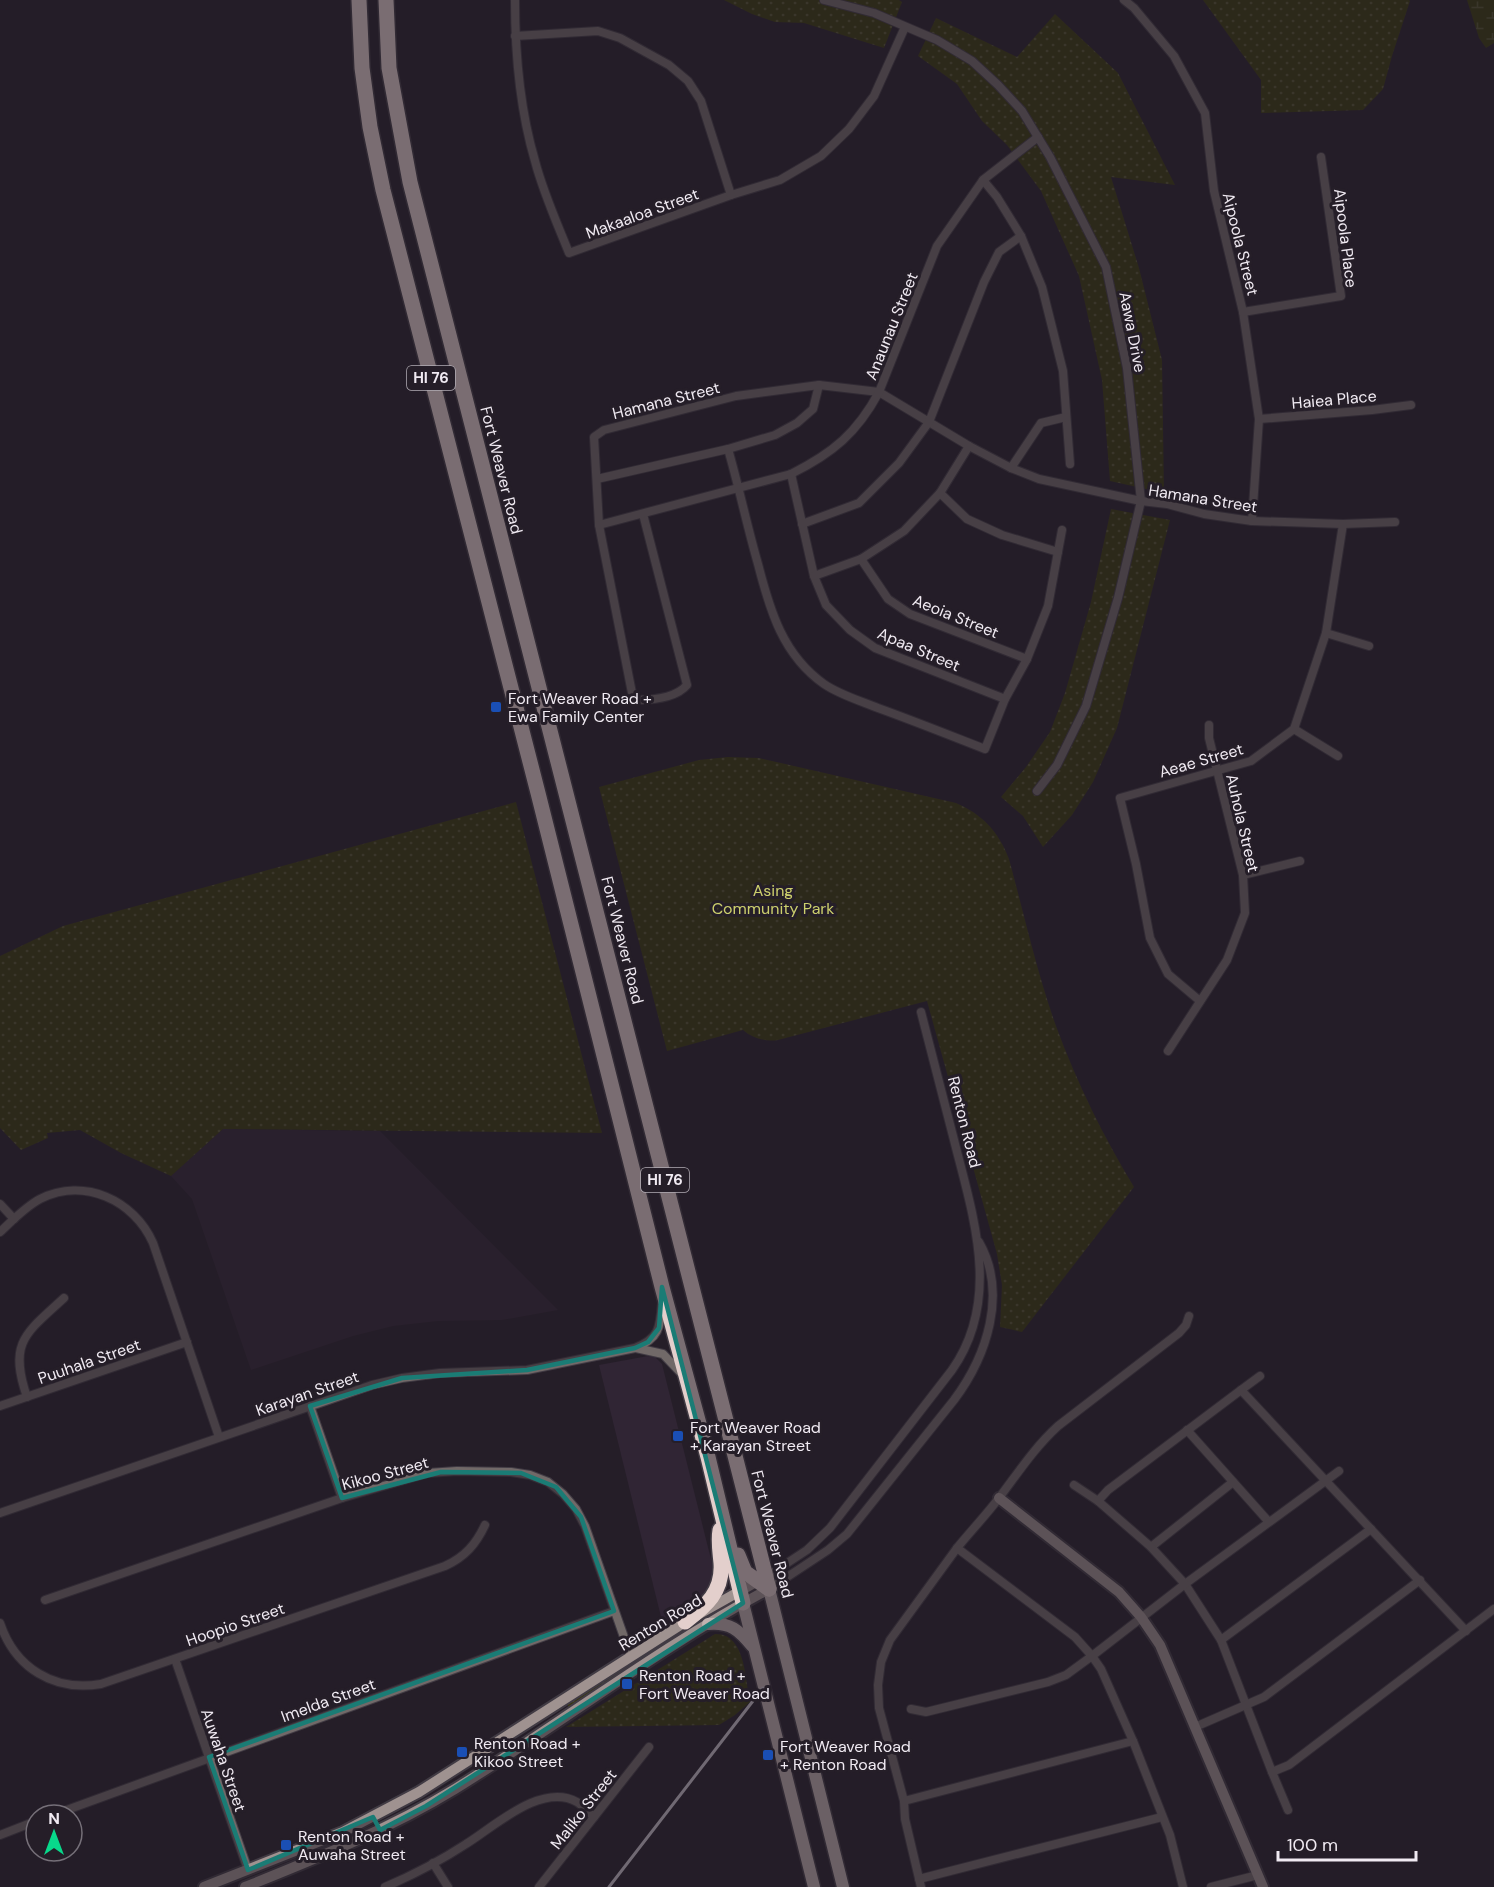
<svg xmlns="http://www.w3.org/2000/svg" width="1494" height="1887" viewBox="0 0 1494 1887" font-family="'DM Sans',sans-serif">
  <defs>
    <pattern id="green-dots" width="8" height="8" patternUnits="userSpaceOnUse" patternTransform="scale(1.5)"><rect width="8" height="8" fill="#37380b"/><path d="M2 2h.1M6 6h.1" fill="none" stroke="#54552f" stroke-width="1.8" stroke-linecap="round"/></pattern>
    <pattern id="wetland-marsh" width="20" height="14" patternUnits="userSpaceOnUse" patternTransform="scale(1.5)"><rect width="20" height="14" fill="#37380b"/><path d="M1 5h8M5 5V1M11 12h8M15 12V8" fill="none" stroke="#54552f"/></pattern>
  </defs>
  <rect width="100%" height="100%" fill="#251e28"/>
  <g fill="#302534">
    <polygon points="223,1129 380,1131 558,1310 502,1320 438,1321 393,1326 353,1336 251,1370 192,1199 171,1176"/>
    <polygon points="648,1356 655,1357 662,1364 714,1571 709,1588 705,1593 663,1625 599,1365"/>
  </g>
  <g fill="url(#green-dots)">
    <polygon points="724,0 899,0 902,2 884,48 804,23 775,22 752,14"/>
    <polygon points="1203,0 1409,0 1410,1 1392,56 1383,89 1363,110 1261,113 1261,80"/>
    <polygon points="1055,14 1118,73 1175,185 1111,177 1139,268 1162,360 1164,493 1110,481 1102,380 1079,276 1041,191 1007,145 982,121 957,84 918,56 936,18 1017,57"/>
    <polygon points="1111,509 1170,520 1117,728 1093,782 1072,815 1043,847 1023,816 1001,797 1026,767 1050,732 1065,693 1091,602"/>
    <path d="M728,757L759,758L956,803C982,814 999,832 1009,859C1024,914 1037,973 1056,1026C1077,1083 1103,1136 1134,1187L1022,1332L1000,1327L1002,1285L997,1254L927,1001L778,1040C766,1042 752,1038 743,1030L667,1051L599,787L699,760Z"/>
    <polygon points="516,802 602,1133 223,1129 171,1176 121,1153 80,1130 47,1133 48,1138 21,1150 0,1128 0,956 63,926"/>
    <polygon points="682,1631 623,1675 569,1709 568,1708 568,1704"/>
    <path d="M715,1634C746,1633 745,1680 750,1702L735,1715L719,1725L566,1727Z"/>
  </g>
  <polygon fill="url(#wetland-marsh)" points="1467,0 1494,0 1494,43 1486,48 1479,38"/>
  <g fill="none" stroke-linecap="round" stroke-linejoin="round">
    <defs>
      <g id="street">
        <path d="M515,0C515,53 520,110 535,161C543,192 557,223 569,253L731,195L780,180L821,156L849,129L874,96L905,27"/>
        <polyline points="824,0 874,13 937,40 972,61 998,85 1022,111 1050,157 1106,267 1127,368 1141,501 1118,598 1086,706 1057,765 1037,791"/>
        <polyline points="1124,0 1134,8 1174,56 1205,113 1214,191 1243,312 1259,419 1252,521"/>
        <polyline points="515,36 598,31 620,38 669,65 688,81 701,101 731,195"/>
        <polyline points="983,180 997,197 1021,236 1042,287 1063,371 1070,464"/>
        <polyline points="1243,312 1341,296 1321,157"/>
        <polyline points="1259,419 1372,410 1411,405"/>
        <path d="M728,449C739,487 747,526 758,564C770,611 783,655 824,684C840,695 861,701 878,708C914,721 949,735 985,749L1005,699L1027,659L1048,606L1062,530"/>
        <polyline points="1011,468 1041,423 1066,417"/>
        <polyline points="791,474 814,576 826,605 850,630 875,648 1005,699"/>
        <polyline points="597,479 728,449 775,435 797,423 813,409 819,385"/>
        <polyline points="940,493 967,519 1002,535 1058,552"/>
        <path d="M643,514L687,685C676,698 652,700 636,700L633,698L599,525L594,437L604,430L736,396L819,385L879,392L969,446L1011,468L1039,479L1141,501L1167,504L1204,514L1252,521L1343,524L1395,522"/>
        <polyline points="802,524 859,503 899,463 929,422 984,282 999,252 1021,236"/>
        <path d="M599,525L791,474C833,453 857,433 879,392L937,246L983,180L1038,137"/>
        <polyline points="861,559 888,599 910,614 1027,659"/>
        <polyline points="814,576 861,559 904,531 940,493 969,446"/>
        <polyline points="1326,633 1369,646"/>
        <polyline points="1294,729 1338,756"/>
        <polyline points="1243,875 1300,861"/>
        <polyline points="1200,1001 1168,974 1150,938 1136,864 1120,798 1251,761 1294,729 1326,633 1343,524"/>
        <polyline points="1168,1051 1227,960 1245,913 1243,875 1209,738 1209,725"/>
        <polyline points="0,1204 14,1219"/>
        <path d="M0,1232C13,1220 25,1207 40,1199C84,1177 134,1200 153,1243L219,1437"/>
        <polyline points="636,1348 663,1354 681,1373"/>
        <polyline points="1241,1390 1260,1376"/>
        <path d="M27,1397C8,1342 26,1333 64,1298"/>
        <polyline points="0,1406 187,1342"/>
        <polyline points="310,1406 342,1498"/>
        <polyline points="1187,1430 1268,1521"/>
        <polyline points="1339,1471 1185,1584 1221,1640 1272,1772 1289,1765 1494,1609"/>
        <polyline points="1074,1485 1098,1501"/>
        <path d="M0,1513L372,1385L402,1378L440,1373L527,1370L635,1348C660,1338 660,1327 662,1302"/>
        <polyline points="1151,1547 1233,1482"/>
        <path d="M766,1577L807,1550L830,1528L952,1370C1002,1299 973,1216 954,1140C943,1098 932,1055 921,1012"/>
        <path d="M769,1589L828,1550L847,1534L954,1400C987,1356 1008,1293 979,1242"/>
        <polyline points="45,1600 342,1498 428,1473 457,1471 511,1472 530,1475 548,1482 563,1494 576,1509 585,1526 631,1657"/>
        <path d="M0,1623C15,1668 54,1692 101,1684L445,1566C465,1557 476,1544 485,1525"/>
        <polyline points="1221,1640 1371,1529"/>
        <polyline points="175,1659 248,1870"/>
        <path d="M911,1709L926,1712L1048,1682L1066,1675L1092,1656L1075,1637L957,1548C971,1531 986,1515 999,1498C1018,1473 1034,1448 1058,1426L1179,1333L1186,1325L1189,1316"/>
        <polyline points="1195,1727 1264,1697 1420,1580"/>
        <polyline points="1133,1741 1101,1669 1092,1656 1185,1584 1151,1547 1098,1501 1108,1490 1241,1390 1466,1631"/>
        <polyline points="1272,1772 1288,1810"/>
        <polyline points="904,1801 879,1708 878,1685 881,1662 890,1640 957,1548"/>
        <polyline points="53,1815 614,1611"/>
        <polyline points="0,1835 36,1821"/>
        <polyline points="433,1863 448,1887"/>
        <polyline points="919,1879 1162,1817"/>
        <path d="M385,1887C413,1875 440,1861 466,1844C494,1827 541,1782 577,1802C583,1806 588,1812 594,1817"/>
        <polyline points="539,1887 649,1747"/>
        <polyline points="921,1887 905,1819 904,1801 1133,1741 1170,1835 1183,1887"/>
        <polyline points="1211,1887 1258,1875"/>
      </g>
      <g id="secondary">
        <polyline points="999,1498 1119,1592 1141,1617 1160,1645 1263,1887"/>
        <polyline points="204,1887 343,1832 419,1792 685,1622 763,1578"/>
        <path d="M245,1887C317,1858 388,1830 455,1789C560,1724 660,1647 769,1589"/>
      </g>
      <g id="primary">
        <polyline points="769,1589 843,1887"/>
        <polyline points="743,1603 814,1887"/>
        <path d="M708,1624C730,1622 739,1630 752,1646"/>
      </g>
      <g id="highway">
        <polyline points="359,0 362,68 370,127 383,190 538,793 662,1287 708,1457 743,1603"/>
        <polyline points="386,0 389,68 410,182 769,1589"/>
        <polyline points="738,1555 745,1572 769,1589"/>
        <path d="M685,1622C706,1606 723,1592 721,1563C720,1552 718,1541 720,1530"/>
      </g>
    </defs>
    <use href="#street" stroke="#413b44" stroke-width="10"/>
    <use href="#secondary" stroke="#413b44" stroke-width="14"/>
    <use href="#primary" stroke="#413b44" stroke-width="15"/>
    <use href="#highway" stroke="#413b44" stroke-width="18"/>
    <use href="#street" stroke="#716968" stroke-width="8"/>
    <use href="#secondary" stroke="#9f9290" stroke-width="10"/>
    <use href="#primary" stroke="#c2b2b0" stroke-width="12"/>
    <use href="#highway" stroke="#e3cfcc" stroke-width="15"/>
    <polyline stroke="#ccc6cf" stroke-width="3" points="609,1887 763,1688"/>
  </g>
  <path d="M0 0H1494V1887H0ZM662,1287L743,1603L426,1806L380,1830L373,1817L248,1870L209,1757L614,1611L581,1517L556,1487L521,1473L441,1472L342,1498L310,1406L402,1378L527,1370L635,1348L648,1342L659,1328Z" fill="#251e28" fill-opacity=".55" fill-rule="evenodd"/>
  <path fill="none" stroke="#1a7c75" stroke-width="4.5" stroke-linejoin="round" d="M662,1287L743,1603L426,1806L380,1830L373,1817L248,1870L209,1757L614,1611L581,1517L556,1487L521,1473L441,1472L342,1498L310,1406L402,1378L527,1370L635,1348L648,1342L659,1328Z"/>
  <g fill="#1a4fb4" stroke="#251e28" stroke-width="2">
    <rect x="490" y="701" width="12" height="12" rx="3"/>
    <rect x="672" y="1430" width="12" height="12" rx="3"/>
    <rect x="621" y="1678" width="12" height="12" rx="3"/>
    <rect x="456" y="1746" width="12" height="12" rx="3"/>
    <rect x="762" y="1749" width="12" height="12" rx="3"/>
    <rect x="280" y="1839" width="12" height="12" rx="3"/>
  </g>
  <g text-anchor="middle" stroke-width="6" stroke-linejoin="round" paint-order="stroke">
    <g fill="#251e28" stroke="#b3adb5" stroke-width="1.5">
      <rect x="407" y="366" width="48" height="24" rx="4.5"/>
      <rect x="641" y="1168" width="48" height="24" rx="4.5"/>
    </g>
    <g font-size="15" font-weight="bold" fill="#f0eaf2">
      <text x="431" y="383">HI 76</text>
      <text x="665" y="1185">HI 76</text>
    </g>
    <g font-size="16" fill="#f0eaf2" stroke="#251e28">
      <text transform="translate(642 213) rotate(-20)" y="6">Makaaloa Street</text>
      <text transform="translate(1346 238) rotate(83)" y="6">Aipoola Place</text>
      <text transform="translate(1241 244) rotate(76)" y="6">Aipoola Street</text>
      <text transform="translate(891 326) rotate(-68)" y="6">Anaunau Street</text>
      <text transform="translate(1133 332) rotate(79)" y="6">Aawa Drive</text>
      <text transform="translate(1334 399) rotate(-5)" y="6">Haiea Place</text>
      <text transform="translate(666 400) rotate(-14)" y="6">Hamana Street</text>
      <text transform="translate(502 470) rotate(76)" y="6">Fort Weaver Road</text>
      <text transform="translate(1203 498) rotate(9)" y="6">Hamana Street</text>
      <text transform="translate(956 616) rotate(22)" y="6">Aeoia Street</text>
      <text transform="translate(919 649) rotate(23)" y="6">Apaa Street</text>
      <text transform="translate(1201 760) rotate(-16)" y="6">Aeae Street</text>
      <text transform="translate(1243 823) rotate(77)" y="6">Auhola Street</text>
      <text transform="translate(623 940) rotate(76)" y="6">Fort Weaver Road</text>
      <text transform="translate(965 1122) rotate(76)" y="6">Renton Road</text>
      <text transform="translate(89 1361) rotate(-19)" y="6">Puuhala Street</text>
      <text transform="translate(307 1393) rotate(-19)" y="6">Karayan Street</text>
      <text transform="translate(385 1473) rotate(-15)" y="6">Kikoo Street</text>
      <text transform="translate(773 1534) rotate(76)" y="6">Fort Weaver Road</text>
      <text transform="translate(660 1622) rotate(-31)" y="6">Renton Road</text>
      <text transform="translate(235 1624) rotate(-19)" y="6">Hoopio Street</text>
      <text transform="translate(328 1700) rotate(-20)" y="6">Imelda Street</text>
      <text transform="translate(224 1760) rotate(71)" y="6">Auwaha Street</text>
      <text transform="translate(583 1809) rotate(-52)" y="6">Maliko Street</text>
    </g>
    <g font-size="16" fill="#f0eaf2" stroke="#251e28" text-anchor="start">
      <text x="508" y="704">Fort Weaver Road +<tspan x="508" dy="18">Ewa Family Center</tspan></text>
      <text x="690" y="1433">Fort Weaver Road<tspan x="690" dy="18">+ Karayan Street</tspan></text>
      <text x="639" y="1681">Renton Road +<tspan x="639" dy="18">Fort Weaver Road</tspan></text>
      <text x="474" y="1749">Renton Road +<tspan x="474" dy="18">Kikoo Street</tspan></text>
      <text x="780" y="1752">Fort Weaver Road<tspan x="780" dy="18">+ Renton Road</tspan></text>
      <text x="298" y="1842">Renton Road +<tspan x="298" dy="18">Auwaha Street</tspan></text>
    </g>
    <g font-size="16" fill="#cccf6d" stroke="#251e28">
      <text x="773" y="896">Asing<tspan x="773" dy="18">Community Park</tspan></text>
    </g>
  </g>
  <g transform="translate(54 1833)"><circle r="28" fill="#251e28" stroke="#767079" stroke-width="1.5"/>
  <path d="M0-4.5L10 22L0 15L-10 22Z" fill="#08d98b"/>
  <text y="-9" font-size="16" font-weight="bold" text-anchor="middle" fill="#f0eaf2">N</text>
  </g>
  <path d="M1278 1851v9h138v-9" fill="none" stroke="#f0eaf2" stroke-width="3"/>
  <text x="1287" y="1851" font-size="18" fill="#f0eaf2" stroke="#251e28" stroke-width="4.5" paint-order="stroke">100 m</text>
</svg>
